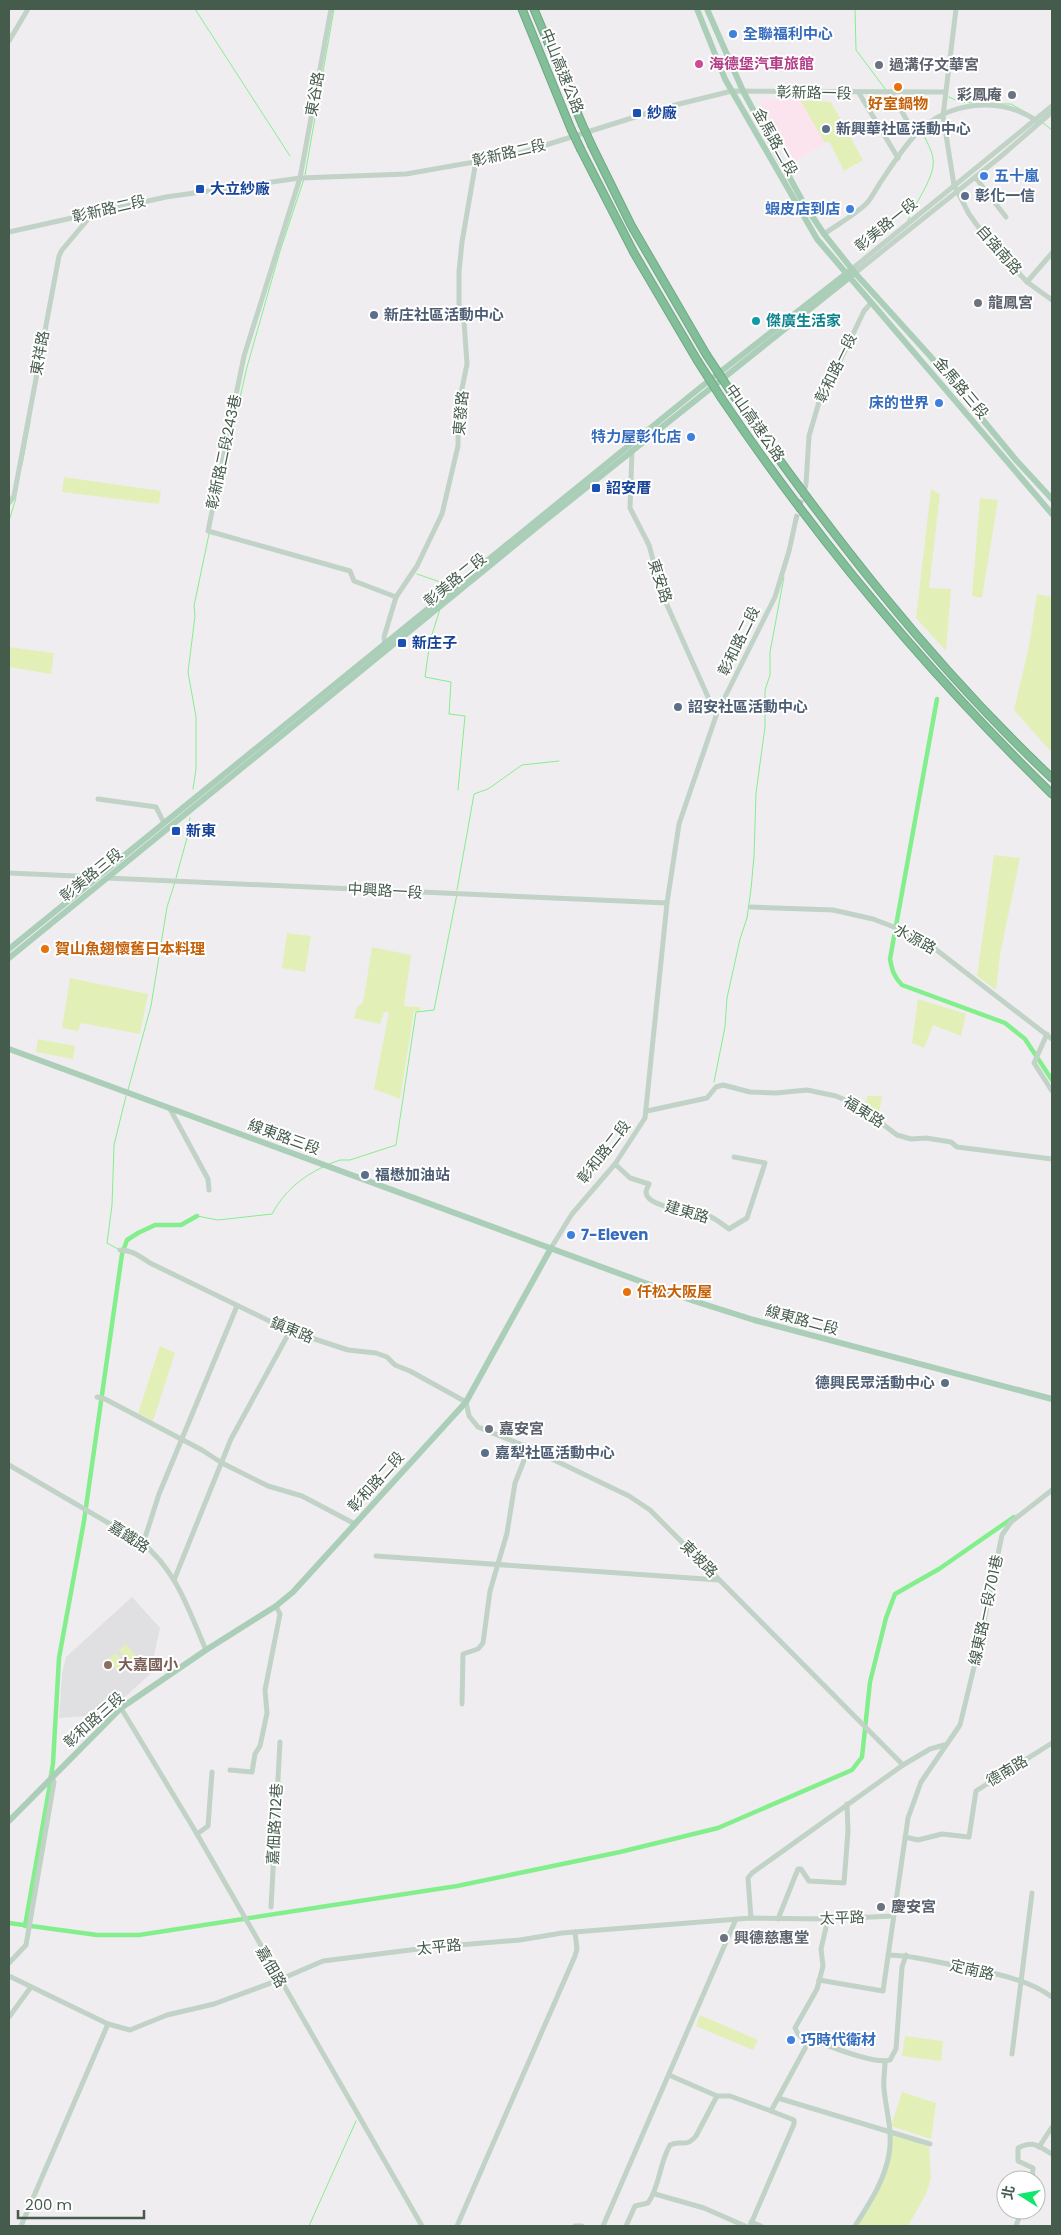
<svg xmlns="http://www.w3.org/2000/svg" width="1061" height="2235" viewBox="0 0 1061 2235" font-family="Poppins,'Noto Sans TC',sans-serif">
  <rect width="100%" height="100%" fill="#f0edf0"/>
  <polygon fill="#fce4ee" points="762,99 800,100 825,143 795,162 760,103"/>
  <polygon fill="#e0dfe1" points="132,1597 160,1628 150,1674 91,1728 88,1716 59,1718 62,1674 66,1657"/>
  <g fill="#e2f0b8">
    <polygon points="800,100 831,102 863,160 844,171 829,141 825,143"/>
    <polygon points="64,477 161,491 159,504 62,492"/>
    <polygon points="931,489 940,494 929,588 951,589 946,651 916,618"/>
    <polygon points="980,498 998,500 982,598 972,596"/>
    <polygon points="1037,594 1052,597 1052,753 1014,710 1029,646"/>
    <polygon points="9,647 54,653 51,674 9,667"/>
    <polygon points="994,855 1020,858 1000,955 996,990 977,976"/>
    <polygon points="287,933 311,936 305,972 282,968"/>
    <polygon points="372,947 411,955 404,1006 420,1007 420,1011 414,1011 400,1099 374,1089 389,1012 384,1012 380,1024 354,1018 357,1007 363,1003"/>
    <polygon points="70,978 148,994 140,1034 81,1023 78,1031 62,1028"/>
    <polygon points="918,999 966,1014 961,1036 933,1025 924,1048 912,1043"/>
    <polygon points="38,1039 75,1046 73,1059 36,1052"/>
    <polygon points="867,1096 882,1096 879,1114 866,1104"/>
    <polygon points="160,1346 175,1353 153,1421 138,1413"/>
    <polygon points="126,1644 137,1657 129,1663 119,1650"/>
    <polygon points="116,1653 127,1666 119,1672 108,1659"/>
    <polygon points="700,2015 758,2040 753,2050 696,2026"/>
    <polygon points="905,2036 943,2041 941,2061 902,2056"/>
    <polygon points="902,2092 936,2103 931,2139 891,2126"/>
    <polygon points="890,2133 929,2147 931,2178 926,2194 908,2226 853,2226 872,2196 888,2158"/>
  </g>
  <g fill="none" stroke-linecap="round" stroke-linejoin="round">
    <g stroke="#83ef8c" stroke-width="1">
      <polyline points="195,9 290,156"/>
      <polyline points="855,9 856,50 886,90"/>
      <polyline points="949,97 960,102 974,103"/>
      <polyline points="998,104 1011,104 1036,118"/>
      <polyline points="1043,123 1052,130"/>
      <polyline points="305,175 334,9"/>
      <path d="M908,220C915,203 936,176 933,159C932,150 926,141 923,133"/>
      <polyline points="22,465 30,422"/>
      <polyline points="223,472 247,367 280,251 304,179"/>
      <polyline points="9,521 16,498"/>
      <polyline points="417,574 443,583 445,587 443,593"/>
      <polyline points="440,609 430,641 425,677 451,682 449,714 465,716 458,790"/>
      <polyline points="193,789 196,769 196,717 188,672 195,616 194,606 209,534"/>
      <polyline points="176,878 187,838 190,818"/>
      <polyline points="457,890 474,794 488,789 522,765 559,761"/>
      <polyline points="714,1082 725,1027 727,998 740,939 747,918 751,889 754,856 756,793 765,727 765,690 770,675 770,652 784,577"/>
      <polyline points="128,1090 151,1006 167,907 175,882"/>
      <polyline points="329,1164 340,1160 350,1160 396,1145 416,1012 434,1010 457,894"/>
      <path d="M197,1216L218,1220L272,1214C283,1193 301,1177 323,1167"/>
      <polyline points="118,1249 107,1243 112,1205 114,1145 126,1096"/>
      <polyline points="309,2226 356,2121"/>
    </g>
    <g stroke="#83ef8c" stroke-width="4.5">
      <path d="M937,699L890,959C892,970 894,977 902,985L1005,1023L1025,1039L1052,1080"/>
      <polyline points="9,1923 97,1935 139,1935 457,1886 620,1852 718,1828 852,1770 862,1757 870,1682 886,1618 895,1594 939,1569 1014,1517"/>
      <polyline points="25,1926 49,1790 53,1763 59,1658 84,1521 122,1254 127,1240 138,1233 155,1225 181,1225 197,1216"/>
    </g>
    <polyline stroke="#c5c8c7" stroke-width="5" stroke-dasharray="5 2.5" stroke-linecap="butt" points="796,519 806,484"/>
    <defs>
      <g id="highway">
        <polyline points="522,9 571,129"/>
        <polyline points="534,9 582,124"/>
        <polyline points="592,146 631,225 706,354"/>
        <polyline points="581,150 634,253 697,360"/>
        <path d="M731,392C827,529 930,663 1052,778"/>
        <path d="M722,399C818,541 929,674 1052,794"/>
      </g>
    </defs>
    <use href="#highway" stroke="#6daa85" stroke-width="9"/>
    <g stroke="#c0d3c6" stroke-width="5">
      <polyline points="331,9 300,178 244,356 208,531 350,571 354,581 396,597"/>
      <polyline points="956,9 943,116 954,185 969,214 987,239 1027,282 1052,300"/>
      <polyline points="9,41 28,9"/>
      <polyline points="891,92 915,135"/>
      <polyline points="859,93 898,158"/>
      <polyline points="975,177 1006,217"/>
      <polyline points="9,232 166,197 300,178 406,174 514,155 667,107 732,91 945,92"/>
      <path d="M824,234C838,224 855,215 867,203C873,196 877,187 882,180C892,165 903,148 916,134C948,101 1001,95 1038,122"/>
      <polyline points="852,269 1052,106"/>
      <polyline points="855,273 999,158 1052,112"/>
      <polyline points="1027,282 1052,253"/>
      <polyline points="632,450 630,508 649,545 663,596 712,706 717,713"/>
      <polyline points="806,484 809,436 822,392 839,363 864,311 871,303"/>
      <polyline points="9,503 14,496 59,256 62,250 94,212"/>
      <polyline points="385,646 384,637 396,597 417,566 442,514 458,446 458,408 467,364 464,321 459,308 459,272 462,242 476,161"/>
      <polyline points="98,799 156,807 164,823"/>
      <polyline points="9,873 98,877"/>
      <polyline points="107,878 667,903"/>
      <polyline points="751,907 833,910 873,919 894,927 930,945 1052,1039"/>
      <polyline points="1047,1034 1034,1063 1052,1091"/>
      <polyline points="170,1109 208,1179 209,1190"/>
      <polyline points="647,1111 707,1098 716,1087 723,1085 750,1092 776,1093 807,1090 836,1096 859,1106 897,1135 911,1139 926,1138 951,1142 957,1147 1052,1159"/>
      <path d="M615,1164L630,1178L649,1184C648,1187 646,1189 646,1192C646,1208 695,1211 706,1215C714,1217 722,1224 729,1229L747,1218L765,1163L734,1157"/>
      <polyline points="551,1248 572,1214 615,1164 645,1118 667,903 679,824 717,713 775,597 789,551 796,519"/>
      <path d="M120,1250C132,1250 139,1256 150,1263L290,1331L348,1350L376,1353L387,1357L395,1365L410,1371L466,1402L469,1416L478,1427L525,1446L629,1496L650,1510L903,1765"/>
      <polyline points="97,1397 105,1399 202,1450 222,1463 268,1486 302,1496 355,1524"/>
      <path d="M9,1465L141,1542C177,1571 188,1609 206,1650"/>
      <polyline points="143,1544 159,1494 237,1306"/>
      <polyline points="376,1556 719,1580"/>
      <polyline points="174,1580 231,1439 290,1331"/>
      <polyline points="462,1704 463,1654 478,1649 483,1643 490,1591 507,1533 515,1483 529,1448"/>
      <polyline points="121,1708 197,1834 422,2226"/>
      <polyline points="230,1770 252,1772 255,1754 260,1746 267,1713 265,1690 280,1614 276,1606"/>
      <polyline points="197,1834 208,1826 212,1772"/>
      <polyline points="905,1837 918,1840 942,1834 969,1837 976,1791 1052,1743"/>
      <polyline points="271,1907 280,1742"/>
      <polyline points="751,1918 748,1878 752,1873 903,1765 930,1749 944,1745"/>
      <polyline points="778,1919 798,1869 801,1869 809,1881 844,1883 848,1831 847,1804"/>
      <path d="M888,1955C911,1955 931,1961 953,1965C987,1972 1024,1977 1052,1997"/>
      <polyline points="9,1963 26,1945 54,1782 51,1776"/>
      <polyline points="9,1976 108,2024 130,2030 167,2015 214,2004 279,1980 323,1961 434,1947 520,1940 562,1933 751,1918 828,1919 893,1916"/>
      <polyline points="819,1980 883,1991 908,1818 921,1782 960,1725 976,1659 1002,1535 1011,1522 1052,1490"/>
      <polyline points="9,2017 31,1987"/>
      <path d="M808,2043L813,2040C829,2046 875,2065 890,2060L896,2049L902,1967L906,1955"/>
      <polyline points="1012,2054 1032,1893"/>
      <polyline points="669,2075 717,2096 730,2096 771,2111 808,2043 798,2034 795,2028 817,1989 823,1966 821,1949 828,1919"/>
      <polyline points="778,2098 930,2144"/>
      <polyline points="1039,2147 1052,2127"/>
      <path d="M1032,2180L1033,2168L1018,2161V2148C1034,2140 1038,2146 1052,2154"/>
      <polyline points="655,2194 704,2208 745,2226"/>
      <polyline points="751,2222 761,2226"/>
      <polyline points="21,2226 108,2024"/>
      <polyline points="457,2226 575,1956 577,1949 575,1932"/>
      <polyline points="575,2226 582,2226"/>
      <polyline points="603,2226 736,1919"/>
      <path d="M626,2226L635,2206L648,2203C660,2186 659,2164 670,2145C681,2139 685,2149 696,2136L717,2096"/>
      <polyline points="750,2226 794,2124 794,2120 771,2111"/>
      <path d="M855,2226C869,2204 885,2180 889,2154C893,2132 886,2110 884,2089C883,2080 885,2071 885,2062"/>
      <polyline points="1016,2226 1022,2210"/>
    </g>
    <g stroke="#abceb8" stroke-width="6">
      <polyline points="697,9 725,79 817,239 1052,514"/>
      <polyline points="707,9 743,91 804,204 824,234 855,273 931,357 1016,460 1052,499"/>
      <polyline points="9,949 701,387 852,269"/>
      <polyline points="9,958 542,523 855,273"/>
      <polyline points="9,1049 694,1301 754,1320 1052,1399"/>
      <polyline points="9,1821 121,1708 206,1650 276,1606 293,1592 466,1402 551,1248"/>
    </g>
    <use href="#highway" stroke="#82bf99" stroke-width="7"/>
    <defs>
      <g id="highway-bridge">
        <polyline points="582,124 592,146"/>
        <polyline points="571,129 581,150"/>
        <polyline points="706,354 731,392"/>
        <polyline points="697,360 722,399"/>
      </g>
    </defs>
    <use href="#highway-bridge" stroke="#6daa85" stroke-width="9" stroke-linecap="butt"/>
    <use href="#highway-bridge" stroke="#82bf99" stroke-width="7"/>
  </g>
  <g fill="#3f7fe0" stroke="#fff" stroke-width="2">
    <circle cx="733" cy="34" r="5"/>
    <circle cx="984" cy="176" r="5"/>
    <circle cx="850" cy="209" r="5"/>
    <circle cx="939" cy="403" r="5"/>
    <circle cx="691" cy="437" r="5"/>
    <circle cx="571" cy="1235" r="5"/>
    <circle cx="791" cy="2040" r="5"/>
  </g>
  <circle fill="#d1479c" stroke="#fff" stroke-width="2" cx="699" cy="64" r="5"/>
  <g fill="#6b7280" stroke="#fff" stroke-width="2">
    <circle cx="879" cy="65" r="5"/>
    <circle cx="1012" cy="95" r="5"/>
    <circle cx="978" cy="303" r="5"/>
    <circle cx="489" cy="1429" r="5"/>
    <circle cx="881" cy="1907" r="5"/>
    <circle cx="724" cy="1938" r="5"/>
  </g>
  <g fill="#e8710a" stroke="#fff" stroke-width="2">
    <circle cx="898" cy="87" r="5"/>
    <circle cx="45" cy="949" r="5"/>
    <circle cx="627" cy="1292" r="5"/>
  </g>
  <g fill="#1a4fb4" stroke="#fff" stroke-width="2">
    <rect x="632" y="108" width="10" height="10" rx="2.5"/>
    <rect x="195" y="184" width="10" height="10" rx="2.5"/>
    <rect x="591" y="483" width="10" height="10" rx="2.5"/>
    <rect x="397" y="638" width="10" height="10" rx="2.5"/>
    <rect x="171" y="826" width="10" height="10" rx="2.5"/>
  </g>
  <g fill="#5c6f8a" stroke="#fff" stroke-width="2">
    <circle cx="826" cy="129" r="5"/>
    <circle cx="965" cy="196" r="5"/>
    <circle cx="374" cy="315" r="5"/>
    <circle cx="678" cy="707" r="5"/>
    <circle cx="365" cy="1175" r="5"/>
    <circle cx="945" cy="1383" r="5"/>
    <circle cx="485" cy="1453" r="5"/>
  </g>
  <circle fill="#0f9aa8" stroke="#fff" stroke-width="2" cx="756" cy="321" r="5"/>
  <circle fill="#8d6e63" stroke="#fff" stroke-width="2" cx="108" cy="1665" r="5"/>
  <g text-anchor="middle" stroke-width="4" stroke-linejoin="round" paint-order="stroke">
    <g font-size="15" font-weight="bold" fill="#366cbe" stroke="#fff" text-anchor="start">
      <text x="743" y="39">全聯福利中心</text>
      <text x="994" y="181">五十嵐</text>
      <text x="840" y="214" text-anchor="end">蝦皮店到店</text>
      <text x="929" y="408" text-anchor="end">床的世界</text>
      <text x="681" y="442" text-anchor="end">特力屋彰化店</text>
      <text x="581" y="1240">7-Eleven</text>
      <text x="801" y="2045">巧時代衛材</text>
    </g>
    <g font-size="15" font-weight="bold" fill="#b23c85" stroke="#fff" text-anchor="start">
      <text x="709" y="69">海德堡汽車旅館</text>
    </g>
    <g font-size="15" font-weight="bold" fill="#5b616d" stroke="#fff" text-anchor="start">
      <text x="889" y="70">過溝仔文華宮</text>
      <text x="1002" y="100" text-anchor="end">彩鳳庵</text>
      <text x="988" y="308">龍鳳宮</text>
      <text x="499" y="1434">嘉安宮</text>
      <text x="891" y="1912">慶安宮</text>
      <text x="734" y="1943">興德慈惠堂</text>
    </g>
    <g font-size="15" fill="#455b4c" stroke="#fff">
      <text transform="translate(562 71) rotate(68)" y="5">中山高速公路</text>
      <text transform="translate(814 93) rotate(1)" y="5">彰新路一段</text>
      <text transform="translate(315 94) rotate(-80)" y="5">東谷路</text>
      <text transform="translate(775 142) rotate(61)" y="5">金馬路二段</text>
      <text transform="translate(509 153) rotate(-13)" y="5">彰新路二段</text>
      <text transform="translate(109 209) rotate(-13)" y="5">彰新路二段</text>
      <text transform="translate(886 225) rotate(-39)" y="5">彰美路一段</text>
      <text transform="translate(999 250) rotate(49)" y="5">自強南路</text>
      <text transform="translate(40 353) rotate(-80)" y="5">東祥路</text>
      <text transform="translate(836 368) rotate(-64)" y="5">彰和路一段</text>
      <text transform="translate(961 388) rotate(50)" y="5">金馬路三段</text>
      <text transform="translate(461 413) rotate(-85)" y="5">東發路</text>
      <text transform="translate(755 423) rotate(55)" y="5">中山高速公路</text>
      <text transform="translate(224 452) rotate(-78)" y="5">彰新路二段243巷</text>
      <text transform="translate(455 580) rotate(-39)" y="5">彰美路二段</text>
      <text transform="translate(660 581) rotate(72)" y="5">東安路</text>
      <text transform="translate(739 641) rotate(-64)" y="5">彰和路二段</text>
      <text transform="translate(91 875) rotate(-39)" y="5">彰美路三段</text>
      <text transform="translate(385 891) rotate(3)" y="5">中興路一段</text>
      <text transform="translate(915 939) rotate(29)" y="5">水源路</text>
      <text transform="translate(864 1112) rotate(32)" y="5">福東路</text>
      <text transform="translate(284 1137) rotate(20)" y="5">線東路三段</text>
      <text transform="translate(604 1152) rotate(-52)" y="5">彰和路二段</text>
      <text transform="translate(687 1212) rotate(16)" y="5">建東路</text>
      <text transform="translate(802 1320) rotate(15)" y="5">線東路二段</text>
      <text transform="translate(292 1330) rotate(22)" y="5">鎮東路</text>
      <text transform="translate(376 1482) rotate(-48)" y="5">彰和路二段</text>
      <text transform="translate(129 1537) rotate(33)" y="5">嘉鐵路</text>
      <text transform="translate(699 1559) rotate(45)" y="5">東坡路</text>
      <text transform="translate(986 1610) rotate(-78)" y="5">線東路一段701巷</text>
      <text transform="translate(94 1720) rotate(-42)" y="5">彰和路三段</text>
      <text transform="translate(1007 1771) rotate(-31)" y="5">德南路</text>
      <text transform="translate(275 1824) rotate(-87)" y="5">嘉佃路712巷</text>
      <text transform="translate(842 1918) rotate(-2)" y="5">太平路</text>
      <text transform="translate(439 1947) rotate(-6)" y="5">太平路</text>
      <text transform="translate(271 1967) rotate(60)" y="5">嘉佃路</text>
      <text transform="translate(972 1970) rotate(13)" y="5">定南路</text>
    </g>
    <g font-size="15" font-weight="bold" fill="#c56008" stroke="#fff" text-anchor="start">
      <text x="898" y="109" text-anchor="middle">好室鍋物</text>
      <text x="55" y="954">賀山魚翅懷舊日本料理</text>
      <text x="637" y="1297">仟松大阪屋</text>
    </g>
    <g font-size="15" font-weight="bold" fill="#164399" stroke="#fff" text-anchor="start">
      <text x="647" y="118">紗廠</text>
      <text x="210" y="194">大立紗廠</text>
      <text x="606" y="493">詔安厝</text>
      <text x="412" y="648">新庄子</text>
      <text x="186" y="836">新東</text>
    </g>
    <g font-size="15" font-weight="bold" fill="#4e5e75" stroke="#fff" text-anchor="start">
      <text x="836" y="134">新興華社區活動中心</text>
      <text x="975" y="201">彰化一信</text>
      <text x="384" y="320">新庄社區活動中心</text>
      <text x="688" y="712">詔安社區活動中心</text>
      <text x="375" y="1180">福懋加油站</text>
      <text x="935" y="1388" text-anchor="end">德興民眾活動中心</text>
      <text x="495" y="1458">嘉犁社區活動中心</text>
    </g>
    <g font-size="15" font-weight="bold" fill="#0d838f" stroke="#fff" text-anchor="start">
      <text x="766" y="326">傑廣生活家</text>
    </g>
    <g font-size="15" font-weight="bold" fill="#785e54" stroke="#fff" text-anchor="start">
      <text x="118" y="1670">大嘉國小</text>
    </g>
  </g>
  <rect width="1061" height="2235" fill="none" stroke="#455b4c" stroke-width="20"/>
  <g transform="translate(1021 2195) rotate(281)"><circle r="24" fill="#ffffff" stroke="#b5bdb7"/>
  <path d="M0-4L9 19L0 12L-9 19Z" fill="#11e66d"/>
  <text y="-8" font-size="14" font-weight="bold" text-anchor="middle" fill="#455b4c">北</text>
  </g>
  <path d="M18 2210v8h126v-8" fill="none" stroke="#455b4c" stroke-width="2.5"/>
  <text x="25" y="2210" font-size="15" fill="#455b4c" stroke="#ffffff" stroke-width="4" paint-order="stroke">200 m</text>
</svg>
